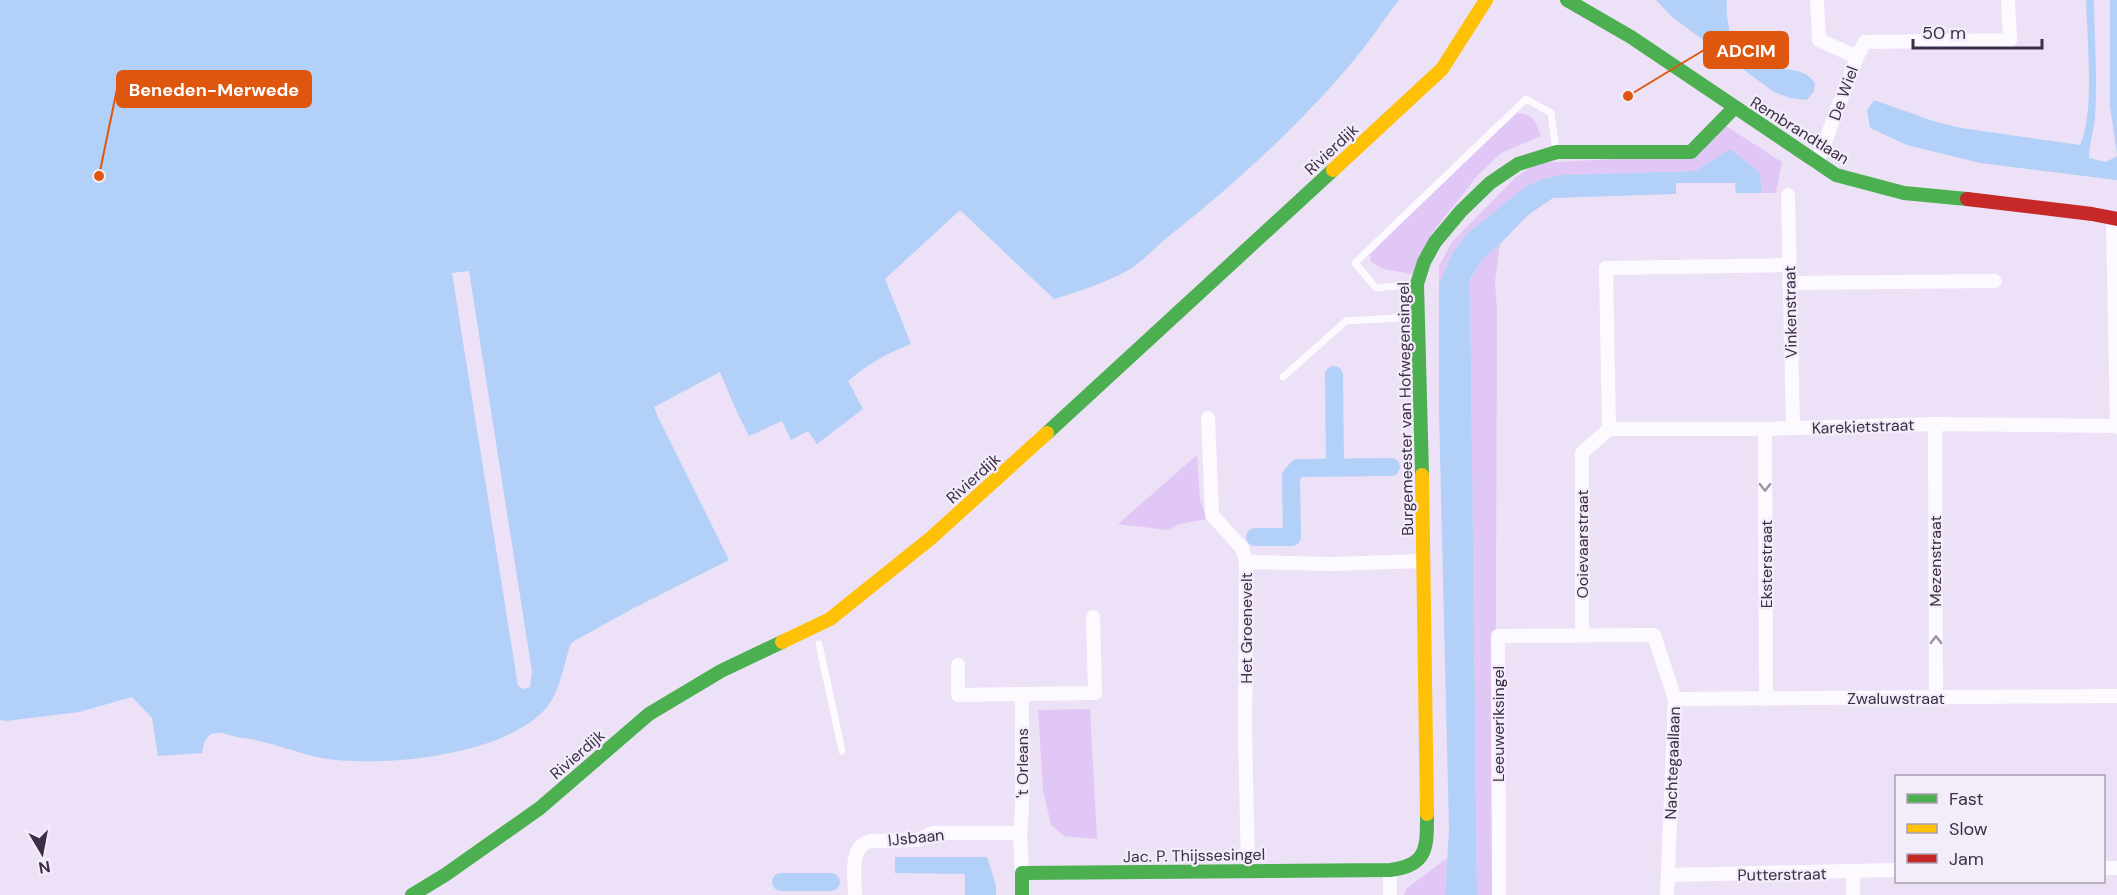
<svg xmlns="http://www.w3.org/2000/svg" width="2117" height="895" viewBox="0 0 2117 895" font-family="'DM Sans',sans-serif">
  <rect width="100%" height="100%" fill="#ece1f6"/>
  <g fill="#e1c7f5">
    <path d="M1517,113C1534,114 1535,121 1541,136L1501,153L1478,175L1432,233L1413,274L1383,269L1371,262L1370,255L1406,216Z"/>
    <polygon points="1726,126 1782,162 1776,193 1762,193 1760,173 1730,150 1695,171 1564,175 1542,179 1525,187 1468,233 1453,252 1439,284 1439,266 1452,242 1516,177 1537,163 1691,155"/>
    <polygon points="1500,244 1495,281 1497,312 1495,895 1477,895 1470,281 1481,261"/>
    <polygon points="1197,455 1200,500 1207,519 1180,524 1168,530 1118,524"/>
    <polygon points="1090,709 1097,839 1064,836 1051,825 1043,790 1038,710"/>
    <polygon points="1447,858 1445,895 1404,895 1406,889"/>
  </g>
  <g fill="#b2d0f8">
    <path d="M0,0H1399C1382,22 1367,45 1349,66C1297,127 1233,186 1169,236C1154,248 1141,264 1123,273C1101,284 1078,292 1054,299L960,210L885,279L911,344C887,353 868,364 848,381L863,409L817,444L808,431L791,440L782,421L749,436L736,410L720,372L654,407L657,415L729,560L634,608L574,641L570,645C564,665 560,692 546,708C505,756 381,768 322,758C298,753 275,744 251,739C245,738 239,738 233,736C227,735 223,732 216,733C205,734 204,744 202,753L158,756L152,718L132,697L79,712L6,721L0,720Z"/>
    <path d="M1656,0H1727C1726,9 1727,19 1729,28C1739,86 1802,55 1815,84L1814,91L1807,100L1790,98L1774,92L1672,17Z"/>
    <path d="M2086,0H2094C2094,39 2098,79 2095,117C2094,131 2089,144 2089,158L2106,162L2117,156V180L1980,163L1907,145L1870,128L1867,110L1874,100L1933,121L1961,128L2080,145C2095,113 2087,37 2086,0Z"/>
    <polygon points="2110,0 2117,0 2117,154 2110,106"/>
    <polygon points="1730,149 1760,173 1762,193 1736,193 1735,183 1676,183 1676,194 1553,198 1528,215 1500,244 1481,261 1470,280 1477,895 1445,895 1449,830 1439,411 1439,284 1453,252 1468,233 1525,187 1542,179 1563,175 1695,171"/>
    <polygon points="895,857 987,857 996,886 996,895 965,895 965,874 895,873"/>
  </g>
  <polygon fill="#ece1f6" points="469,271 532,672 530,687 523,689 518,686 452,273"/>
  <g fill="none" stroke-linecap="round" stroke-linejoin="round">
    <g stroke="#b2d0f8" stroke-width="18">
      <polyline points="1334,375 1335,467"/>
      <polyline points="1255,537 1292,537 1291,476 1298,468 1391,467"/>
      <polyline points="781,882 831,882"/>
    </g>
    <g stroke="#fcfafe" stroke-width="7">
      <polyline points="1415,284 1376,288 1355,263 1526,99 1551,113 1556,151"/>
      <polyline points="1283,377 1346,321 1414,317"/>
      <polyline points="819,644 842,751"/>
    </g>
    <g stroke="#fcfafe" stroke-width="14">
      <polyline points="1817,0 1819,40 1857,57"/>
      <polyline points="1817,163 1857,57 1865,42 2010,40 2008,0"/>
      <polyline points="1788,195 1793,428"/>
      <polyline points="2113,218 2117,427"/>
      <polyline points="1789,283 1995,281"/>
      <polyline points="1208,418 1212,515 1242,548 1246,562"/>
      <polyline points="1935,424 1936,698"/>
      <polyline points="1609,429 1606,268 1789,265"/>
      <polyline points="1765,429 1766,699"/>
      <polyline points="1582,635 1582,453 1609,429 1765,429 1935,424 2117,426"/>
      <polyline points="958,665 958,695 1022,694"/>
      <polyline points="1675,699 2117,696"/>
      <polyline points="1020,833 1022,810 1022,694 1095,693 1093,617"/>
      <polyline points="2104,868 2117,868"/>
      <polyline points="1390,870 1390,895"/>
      <polyline points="1248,871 1245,731 1246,562 1332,564 1423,561"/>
      <polyline points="1853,872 1853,895"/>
      <polyline points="1668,875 1896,870"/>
      <path d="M855,895C855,877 848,846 871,841L918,840L933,833H1020L1022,873"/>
      <polyline points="1499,895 1498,636 1654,635 1675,699 1667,895"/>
    </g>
    <g stroke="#4caf50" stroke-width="14">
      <polyline points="1567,0 1631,37 1836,175 1904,193 1967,199"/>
      <polyline points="1047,433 1333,170"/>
      <polyline points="1422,475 1417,284 1424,262 1435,242 1461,211 1490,183 1518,164 1557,152 1691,152 1734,108"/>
      <polyline points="412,895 445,875 540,808 649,714 721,671 782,642"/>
      <path d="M1022,895V873L1390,870C1428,866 1427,847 1427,814"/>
    </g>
    <g stroke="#ffc107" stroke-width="14">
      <polyline points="1333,170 1442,69 1486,0"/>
      <polyline points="1422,475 1427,814"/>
      <polyline points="782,642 830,619 931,538 1047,433"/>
    </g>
    <polyline stroke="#c62828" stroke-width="14" points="1967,199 2092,214 2117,219"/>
  </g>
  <defs><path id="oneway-chevron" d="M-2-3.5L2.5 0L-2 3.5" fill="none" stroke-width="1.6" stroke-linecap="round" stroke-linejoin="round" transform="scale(1.5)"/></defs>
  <g stroke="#9c94a2">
    <use href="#oneway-chevron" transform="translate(1765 487) rotate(90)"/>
    <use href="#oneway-chevron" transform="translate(1936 640) rotate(-90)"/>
  </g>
  <g text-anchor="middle" stroke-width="4.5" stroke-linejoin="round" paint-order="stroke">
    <g font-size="16" fill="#3c2e46" stroke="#f3ecf9">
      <text transform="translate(1843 93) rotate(-70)" y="6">De Wiel</text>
      <text transform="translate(1800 130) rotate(32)" y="6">Rembrandtlaan</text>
      <text transform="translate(1331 149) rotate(-43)" y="6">Rivierdijk</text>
      <text transform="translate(1790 312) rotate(-91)" y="6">Vinkenstraat</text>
      <text transform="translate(1405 409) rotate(-91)" y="6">Burgemeester van Hofwegensingel</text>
      <text transform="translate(1863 426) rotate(-2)" y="6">Karekietstraat</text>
      <text transform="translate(973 478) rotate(-42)" y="6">Rivierdijk</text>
      <text transform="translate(1582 544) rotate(-90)" y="6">Ooievaarstraat</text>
      <text transform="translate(1935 561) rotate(-90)" y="6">Mezenstraat</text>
      <text transform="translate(1766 564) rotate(-90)" y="6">Eksterstraat</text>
      <text transform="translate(1246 628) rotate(-90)" y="6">Het Groenevelt</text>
      <text x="1896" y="704">Zwaluwstraat</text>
      <text transform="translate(1498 724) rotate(-90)" y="6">Leeuweriksingel</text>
      <text transform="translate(577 754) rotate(-41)" y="6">Rivierdijk</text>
      <text transform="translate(1022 763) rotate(-90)" y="6">'t Orleans</text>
      <text transform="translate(1672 763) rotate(-88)" y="6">Nachtegaallaan</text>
      <text transform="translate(916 837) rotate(-6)" y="6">IJsbaan</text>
      <text transform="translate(1194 855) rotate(-1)" y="6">Jac. P. Thijssesingel</text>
      <text transform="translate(1782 874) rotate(-1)" y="6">Putterstraat</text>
    </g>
  </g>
  <path fill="none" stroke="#df570f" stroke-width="2" d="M1628 96L1704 50M99 176L117 89"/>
  <g fill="#df570f" stroke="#f3ecf9" stroke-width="2">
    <circle cx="1628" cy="96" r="6"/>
    <circle cx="99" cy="176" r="6"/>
  </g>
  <g fill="#df570f" stroke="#df570f" stroke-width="2">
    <rect x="1704" y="32" width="84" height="36" rx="6"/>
    <rect x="117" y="71" width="194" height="36" rx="6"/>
  </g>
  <g font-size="18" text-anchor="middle" font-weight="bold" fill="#fff">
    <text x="1746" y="57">ADCIM</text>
    <text x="214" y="96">Beneden-Merwede</text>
  </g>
  <rect x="1895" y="775" width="210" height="108" fill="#f3ecf9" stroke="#aaa0b1" stroke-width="1.5"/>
  <rect x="1907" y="794" width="30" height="9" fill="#4caf50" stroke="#aaa0b1" stroke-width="1.5"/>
  <text x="1949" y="805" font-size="18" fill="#3c2e46">Fast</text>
  <rect x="1907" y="824" width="30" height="9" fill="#ffc107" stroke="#aaa0b1" stroke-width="1.5"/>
  <text x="1949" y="835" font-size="18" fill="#3c2e46">Slow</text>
  <rect x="1907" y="854" width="30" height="9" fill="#c62828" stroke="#aaa0b1" stroke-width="1.5"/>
  <text x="1949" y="865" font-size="18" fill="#3c2e46">Jam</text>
  <g transform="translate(42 853) rotate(170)" stroke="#f3ecf9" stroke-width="4.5" paint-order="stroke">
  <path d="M0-4.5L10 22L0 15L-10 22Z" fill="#3c2e46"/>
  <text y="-9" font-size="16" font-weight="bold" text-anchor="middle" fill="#3c2e46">N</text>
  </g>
  <path d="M1913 39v9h129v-9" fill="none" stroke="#3c2e46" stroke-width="3"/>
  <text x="1922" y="39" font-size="18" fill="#3c2e46" stroke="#f3ecf9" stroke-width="4.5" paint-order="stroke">50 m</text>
</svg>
